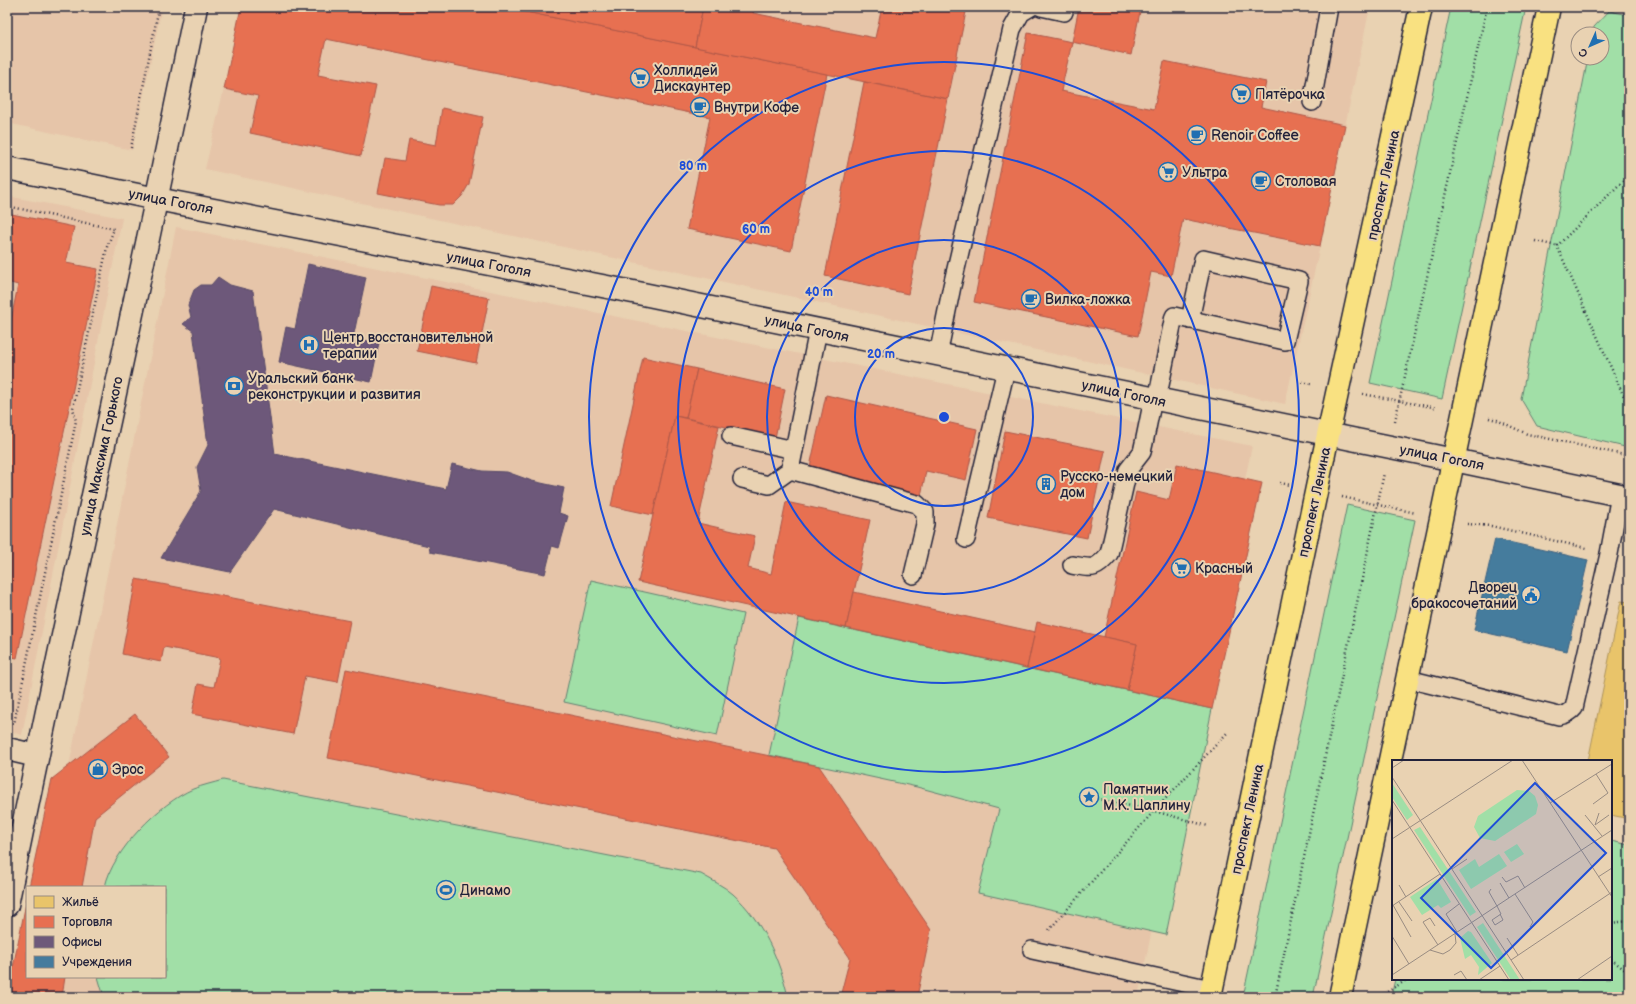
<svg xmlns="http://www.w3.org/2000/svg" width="1636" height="1004" viewBox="0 0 1636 1004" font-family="'Balsamiq Sans',sans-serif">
  <rect width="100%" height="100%" fill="#e9d2b2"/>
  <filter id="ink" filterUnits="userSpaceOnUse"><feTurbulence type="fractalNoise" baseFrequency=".025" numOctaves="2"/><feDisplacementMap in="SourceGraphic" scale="8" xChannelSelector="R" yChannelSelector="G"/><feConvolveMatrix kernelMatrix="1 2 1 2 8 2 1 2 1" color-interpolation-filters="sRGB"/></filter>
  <g filter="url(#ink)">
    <g fill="#e6c5a9">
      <polygon points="7,7 162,7 132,150 7,123"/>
      <polygon points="241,7 1370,7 1320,246 1285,404 205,169 224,89"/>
      <polygon points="7,196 122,218 22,735 7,731"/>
      <polygon points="176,227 1252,446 1138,997 23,997 27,977 165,977 165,887 45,887"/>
    </g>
    <g fill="#a1dfa7" stroke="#628071">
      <polygon points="1451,7 1526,7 1442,399 1370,383"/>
      <polygon points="1609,11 1629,15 1629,448 1537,426 1521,399 1588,58 1602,58 1602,34 1593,34 1594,27"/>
      <polygon points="1347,505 1415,520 1313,997 1243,997"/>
      <polygon points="591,580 743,614 717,736 564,702"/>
      <polygon points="799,618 1212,709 1166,935 978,893 999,809 917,787 769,755"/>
      <path d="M223,780L701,874C711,880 724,886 733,894C762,920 780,960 788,997H104L98,977H165V887H105C112,851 160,803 193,789C203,785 213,783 223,780Z"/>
      <polygon points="1611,841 1629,845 1629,997 1391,997 1395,979 1611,979"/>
    </g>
    <polygon fill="#e9c46a" stroke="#ad935c" points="1621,601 1629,602 1629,819 1611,815 1611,761 1588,761"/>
    <g fill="#e76f51" stroke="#ac584a">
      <polygon points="241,7 502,7 827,74 791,251 687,229 710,117 326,39 318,75 376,86 361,156 250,133 258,96 224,89"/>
      <polygon points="502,7 703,7 695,47"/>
      <polygon points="703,7 755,7 753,13 875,38 882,7 967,7 948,99 695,47"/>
      <polygon points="1079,7 1141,7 1131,55 1072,42"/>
      <polygon points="1028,33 1072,42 1061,91 1154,109 1164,61 1266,82 1261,107 1345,125 1320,246 1183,219 1171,276 1151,272 1138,336 974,302"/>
      <polygon points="864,82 948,99 908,294 825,276"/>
      <polygon points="442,108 483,117 469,184 462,196 453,205 439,205 378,193 385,158 405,161 409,140 436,145"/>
      <polygon points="7,213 74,227 66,263 98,269 17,658 7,656 7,340 18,285 7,282"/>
      <polygon points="431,286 489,298 476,363 417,351"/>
      <polygon points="643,357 697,369 686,418 675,416 653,515 611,506"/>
      <polygon points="697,369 785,389 775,438 686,418"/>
      <polygon points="826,395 977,429 966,480 926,471 921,496 809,471"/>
      <polygon points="675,416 719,426 698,523 755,536 748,568 771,574 786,502 870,520 846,628 638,582"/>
      <polygon points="1005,431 1105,451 1087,538 988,518"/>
      <polygon points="1177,464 1262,483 1212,709 1127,690 1137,644 1104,637 1136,492 1169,500"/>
      <polygon points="136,579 350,621 338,682 305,676 293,734 192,714 198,684 214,687 220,658 164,647 161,662 122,654"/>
      <polygon points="854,592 1035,632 1027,668 846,628"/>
      <polygon points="1037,622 1137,644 1127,690 1027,668"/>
      <polygon points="346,669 819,766 931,930 917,997 840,997 850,958 774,848 328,758"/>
      <polygon points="135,714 169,757 95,817 82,887 29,887 52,779"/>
      <polygon points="27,898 27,977 65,977 62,997 7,997"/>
    </g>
    <g fill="#6d597a" stroke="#564867">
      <polygon points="308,264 366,277 353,338 379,343 371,382 279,362 286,327 295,329"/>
      <polygon points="218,277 230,285 253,291 275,454 446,489 452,464 482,471 507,472 532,481 564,488 559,513 568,516 559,548 552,546 545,574 430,552 429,546 274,509 230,572 161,558 201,491 197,467 208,445 193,331 183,324 191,317 188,305 194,290 201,285 211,285"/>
    </g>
    <polygon fill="#457b9d" stroke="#3a6080" points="1495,539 1588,560 1567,651 1474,630"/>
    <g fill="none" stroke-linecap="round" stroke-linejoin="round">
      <defs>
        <g id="lane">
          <polyline points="1041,7 1064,12"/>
          <polyline points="1312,102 1329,7"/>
          <polyline points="818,330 790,470 917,504 925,512 925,524 913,575"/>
          <polyline points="938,355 952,286 1012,29 1021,13 1031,7"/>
          <polyline points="1157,400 1174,316 1285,341 1299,281 1203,259 1190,320"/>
          <polyline points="731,436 794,450"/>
          <polyline points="742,479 769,485 790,470"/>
          <polyline points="966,539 1006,369"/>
          <path d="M1072,565C1092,568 1095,571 1109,554L1128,470L1142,452L1144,443L1153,399"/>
          <path d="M1408,679L1559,716C1565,715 1570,713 1574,708L1609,554L1620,495"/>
          <polyline points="1032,950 1211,989"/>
        </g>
        <g id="street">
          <polyline points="7,749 37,756"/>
          <path d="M7,905C67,605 136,307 196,7"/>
        </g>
        <polyline id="secondary" points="7,168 157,199 638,293 1454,460 1629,497"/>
        <g id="primary">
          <polyline points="1210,997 1328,435 1421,7"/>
          <polyline points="1340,997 1549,7"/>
        </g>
      </defs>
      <use href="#lane" stroke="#22223b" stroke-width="20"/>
      <use href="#street" stroke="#22223b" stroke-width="25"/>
      <use href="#secondary" stroke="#22223b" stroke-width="25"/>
      <use href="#primary" stroke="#22223b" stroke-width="25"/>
      <g stroke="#22223b" stroke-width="2.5" stroke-dasharray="1 3" stroke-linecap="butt">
        <polyline points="1612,7 1629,10"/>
        <polyline points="131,148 159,7"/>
        <polyline points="1629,175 1557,246 1629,408"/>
        <polyline points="7,206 114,229 107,247 73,408 76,421 14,724"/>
        <polyline points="1535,241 1557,246"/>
        <polyline points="1302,382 1311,384"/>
        <polyline points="1363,394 1437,408"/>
        <polyline points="1489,418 1497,420 1527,434 1629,456"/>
        <polyline points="1395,421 1487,7"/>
        <polyline points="1280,483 1290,485"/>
        <polyline points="1342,497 1416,513"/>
        <polyline points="1467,524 1491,526 1586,548"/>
        <polyline points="1089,797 1154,811 1208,826"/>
        <polyline points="1611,923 1629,921"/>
        <polyline points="1049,930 1154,811 1227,733"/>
        <polyline points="1611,959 1629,973"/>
        <polyline points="1384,994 1408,979"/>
        <polyline points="1385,994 1399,997"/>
        <polyline points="1275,997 1384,473"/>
      </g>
      <use href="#lane" stroke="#e9d2b2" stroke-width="17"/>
      <use href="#street" stroke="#e9d2b2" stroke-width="22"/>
      <use href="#secondary" stroke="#e9d2b2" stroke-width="22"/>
      <use href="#primary" stroke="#f9e181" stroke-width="22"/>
    </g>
  </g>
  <g fill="none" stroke="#1d4ed8" stroke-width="2">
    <circle cx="944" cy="417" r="89"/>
    <circle cx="944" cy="417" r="177"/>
    <circle cx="944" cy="417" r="266"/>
    <circle cx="944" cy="417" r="355"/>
  </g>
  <defs>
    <symbol id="supermarket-ring" viewBox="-11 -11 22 22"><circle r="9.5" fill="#e9d2b2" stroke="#1f6fb2" stroke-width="1.5"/><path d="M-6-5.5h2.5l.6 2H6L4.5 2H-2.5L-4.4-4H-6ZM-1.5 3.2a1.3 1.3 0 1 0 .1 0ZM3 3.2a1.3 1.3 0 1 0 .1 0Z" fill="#1f6fb2"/></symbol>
    <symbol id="cafe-ring" viewBox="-11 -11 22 22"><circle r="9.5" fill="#e9d2b2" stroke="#1f6fb2" stroke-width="1.5"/><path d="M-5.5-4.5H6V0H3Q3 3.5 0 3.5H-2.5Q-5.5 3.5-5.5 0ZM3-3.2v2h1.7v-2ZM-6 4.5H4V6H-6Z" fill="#1f6fb2"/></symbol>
    <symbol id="hospital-ring" viewBox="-11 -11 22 22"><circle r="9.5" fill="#e9d2b2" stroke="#1f6fb2" stroke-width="1.5"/><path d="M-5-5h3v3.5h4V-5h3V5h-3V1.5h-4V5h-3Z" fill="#1f6fb2"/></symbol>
    <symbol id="bank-ring" viewBox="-11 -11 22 22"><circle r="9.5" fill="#e9d2b2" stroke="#1f6fb2" stroke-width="1.5"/><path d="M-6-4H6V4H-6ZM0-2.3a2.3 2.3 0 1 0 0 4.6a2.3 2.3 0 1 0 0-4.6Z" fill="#1f6fb2"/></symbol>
    <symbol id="building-ring" viewBox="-11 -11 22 22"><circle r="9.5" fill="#e9d2b2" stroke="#1f6fb2" stroke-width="1.5"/><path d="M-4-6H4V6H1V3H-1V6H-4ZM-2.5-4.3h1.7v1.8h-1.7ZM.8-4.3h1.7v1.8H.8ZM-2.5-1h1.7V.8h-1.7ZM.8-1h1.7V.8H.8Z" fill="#1f6fb2"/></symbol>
    <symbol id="civic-ring" viewBox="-11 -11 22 22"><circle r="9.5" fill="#e9d2b2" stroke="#1f6fb2" stroke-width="1.5"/><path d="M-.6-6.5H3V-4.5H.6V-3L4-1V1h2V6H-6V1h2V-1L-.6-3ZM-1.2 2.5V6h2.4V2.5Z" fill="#1f6fb2"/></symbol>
    <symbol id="shop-ring" viewBox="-11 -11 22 22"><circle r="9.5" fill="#e9d2b2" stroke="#1f6fb2" stroke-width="1.5"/><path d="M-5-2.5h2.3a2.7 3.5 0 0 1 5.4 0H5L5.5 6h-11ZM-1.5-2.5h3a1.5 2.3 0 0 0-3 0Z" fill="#1f6fb2"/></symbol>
    <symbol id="sight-ring" viewBox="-11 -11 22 22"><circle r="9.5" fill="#e9d2b2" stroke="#1f6fb2" stroke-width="1.5"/><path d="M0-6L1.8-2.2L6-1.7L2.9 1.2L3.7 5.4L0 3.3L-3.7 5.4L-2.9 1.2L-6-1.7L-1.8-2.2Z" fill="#1f6fb2"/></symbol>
    <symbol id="stadium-ring" viewBox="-11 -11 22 22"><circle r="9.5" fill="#e9d2b2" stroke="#1f6fb2" stroke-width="1.5"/><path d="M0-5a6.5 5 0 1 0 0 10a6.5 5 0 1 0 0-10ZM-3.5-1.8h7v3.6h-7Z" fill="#1f6fb2"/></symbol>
  </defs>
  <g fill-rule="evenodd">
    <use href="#supermarket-ring" x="629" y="67" width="22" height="22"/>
    <use href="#supermarket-ring" x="1230" y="83" width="22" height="22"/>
    <use href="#cafe-ring" x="689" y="96" width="22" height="22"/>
    <use href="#cafe-ring" x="1186" y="124" width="22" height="22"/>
    <use href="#supermarket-ring" x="1157" y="161" width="22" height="22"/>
    <use href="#cafe-ring" x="1250" y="170" width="22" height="22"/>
    <use href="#cafe-ring" x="1020" y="288" width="22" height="22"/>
    <use href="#hospital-ring" x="298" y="334" width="22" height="22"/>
    <use href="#bank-ring" x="223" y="375" width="22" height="22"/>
    <use href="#building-ring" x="1035" y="473" width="22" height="22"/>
    <use href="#supermarket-ring" x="1170" y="557" width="22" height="22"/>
    <use href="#civic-ring" x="1520" y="584" width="22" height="22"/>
    <use href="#shop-ring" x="87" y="758" width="22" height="22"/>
    <use href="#sight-ring" x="1078" y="786" width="22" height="22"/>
    <use href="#stadium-ring" x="435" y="879" width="22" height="22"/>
  </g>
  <g text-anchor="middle" stroke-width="4" stroke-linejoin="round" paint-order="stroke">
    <g font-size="14" fill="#22223b" stroke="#e9d2b2" text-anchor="start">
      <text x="654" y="75">Холлидей<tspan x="654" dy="16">Дискаунтер</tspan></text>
      <text x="1255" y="99">Пятёрочка</text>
      <text x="714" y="112">Внутри Кофе</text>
      <text x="1211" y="140">Renoir Coffee</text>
      <text x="1182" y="177">Ультра</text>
      <text x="1275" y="186">Столовая</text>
      <text x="1045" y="304">Вилка-ложка</text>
      <text x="323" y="342">Центр восстановительной<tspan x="323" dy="16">терапии</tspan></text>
      <text x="248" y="383">Уральский банк<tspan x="248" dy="16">реконструкции и развития</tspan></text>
      <text x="1060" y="481">Русско-немецкий<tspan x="1060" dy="16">дом</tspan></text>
      <text x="1195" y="573">Красный</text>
      <text x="1517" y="592" text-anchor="end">Дворец<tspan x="1517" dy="16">бракосочетаний</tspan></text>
      <text x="112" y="774">Эрос</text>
      <text x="1103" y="794">Памятник<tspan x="1103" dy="16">М.К. Цаплину</tspan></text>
      <text x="460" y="895">Динамо</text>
    </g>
    <g font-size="14" fill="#22223b" stroke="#e9d2b2">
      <text transform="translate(1383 185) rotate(-78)" y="5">проспект Ленина</text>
      <text transform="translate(171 201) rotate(11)" y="5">улица Гоголя</text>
      <text transform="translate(489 264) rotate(11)" y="5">улица Гоголя</text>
      <text transform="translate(807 328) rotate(12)" y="5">улица Гоголя</text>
      <text transform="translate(1124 393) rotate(12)" y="5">улица Гоголя</text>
      <text transform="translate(101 456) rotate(-78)" y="5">улица Максима Горького</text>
      <text transform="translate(1442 457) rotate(11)" y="5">улица Гоголя</text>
      <text transform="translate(1314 502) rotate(-78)" y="5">проспект Ленина</text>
      <text transform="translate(1247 819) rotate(-78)" y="5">проспект Ленина</text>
    </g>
  </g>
  <g transform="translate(1392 760)">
    <rect width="220" height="220" fill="#e9d2b2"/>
    <path d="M0,23L21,55L15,60L0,37ZM125,30L137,31L143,36L146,45L144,54L103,81L88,78L82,67L86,56ZM28,67L84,152L78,156L22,70ZM125,84L132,94L119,102L112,92ZM107,94L115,106L79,129L67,110L83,99L87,107ZM45,119L59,142L49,148L46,145L30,155L18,137ZM91,163L128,220H119L85,167ZM76,171L79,172L100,203L86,215L87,207L79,195L73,199L68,178Z" fill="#a1dfa7"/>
    <path fill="none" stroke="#998c82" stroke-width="1" d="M130,0L220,137M0,8L12,0M0,17L132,220M0,40L117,220M158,43L220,4M201,44L216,33L204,14M193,55L210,76M203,65L217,55M203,65L207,53M0,79L121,0M60,109L75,99M110,117L114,122L126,116L133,128M206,117L220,108M108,123L117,138M7,125L14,137M99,129L97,132L105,146M123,134L141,162L138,167M7,142L20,161M1,145L19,177M0,146L48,114M105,146L109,154L100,160L103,165L111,160L108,154M43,166L38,158L31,162L46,185M65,172L54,154L67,144M0,176L17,204M115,178L126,195M38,190L51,194L58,190L64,183L63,174M119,200L220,132M0,215L220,70M62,215L69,211L75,220M87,220L108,206M185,220L220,196"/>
    <path fill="#1d4ed8" fill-opacity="0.15" stroke="#1d4ed8" stroke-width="2" d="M143,23L214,93L99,208L29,138Z"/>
    <rect width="220" height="220" fill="none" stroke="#22223b" stroke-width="2"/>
  </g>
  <circle cx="944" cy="417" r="6" fill="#1d4ed8" stroke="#e9d2b2" stroke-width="2"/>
  <g font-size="12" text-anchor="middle" font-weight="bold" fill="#1d4ed8" stroke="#e9d2b2" stroke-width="4" stroke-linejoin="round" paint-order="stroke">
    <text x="693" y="170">80 m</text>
    <text x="756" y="233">60 m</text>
    <text x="819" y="296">40 m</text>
    <text x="881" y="358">20 m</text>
  </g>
  <rect width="1636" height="1004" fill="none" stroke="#e9d2b2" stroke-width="24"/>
  <rect x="12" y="12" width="1612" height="980" fill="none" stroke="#22223b" stroke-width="1.5" filter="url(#ink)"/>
  <rect x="26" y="886" width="140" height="92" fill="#e9d2b2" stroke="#998c82"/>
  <rect x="34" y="896" width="20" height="12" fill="#e9c46a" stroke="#998c82"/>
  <text x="62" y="906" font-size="12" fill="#22223b">Жильё</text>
  <rect x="34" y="916" width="20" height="12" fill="#e76f51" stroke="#998c82"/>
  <text x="62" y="926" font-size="12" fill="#22223b">Торговля</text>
  <rect x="34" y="936" width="20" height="12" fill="#6d597a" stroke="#998c82"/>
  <text x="62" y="946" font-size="12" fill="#22223b">Офисы</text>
  <rect x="34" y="956" width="20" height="12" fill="#457b9d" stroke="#998c82"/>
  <text x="62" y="966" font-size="12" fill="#22223b">Учреждения</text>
  <g transform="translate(1590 46) rotate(225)"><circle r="19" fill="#e9d2b2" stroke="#998c82"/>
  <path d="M0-3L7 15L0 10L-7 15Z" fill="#1f6fb2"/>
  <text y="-6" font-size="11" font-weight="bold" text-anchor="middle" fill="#22223b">С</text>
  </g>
</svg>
